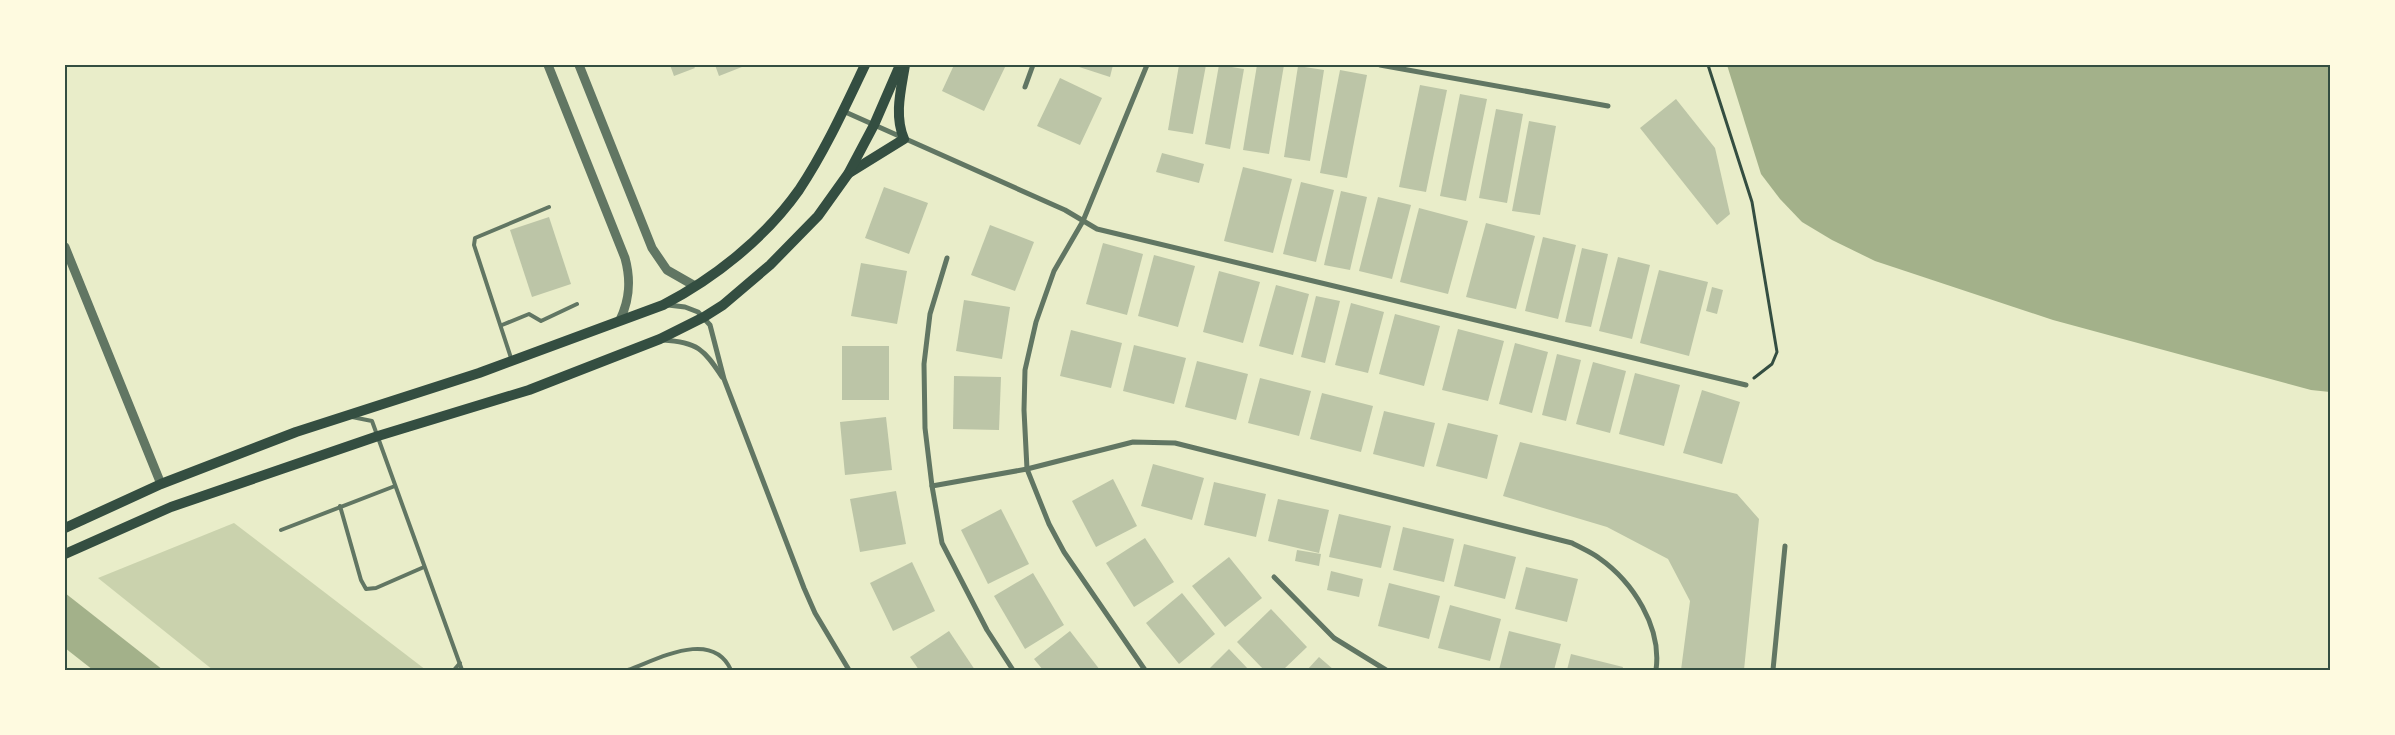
<svg xmlns="http://www.w3.org/2000/svg" width="2395" height="735" viewBox="0 0 2395 735" font-family="Mulish,sans-serif">
  <rect width="100%" height="100%" fill="#e9edc9"/>
  <polygon fill="#cad2ad" points="234,523 426,670 213,670 98,578"/>
  <g fill="#a3b18a">
    <polygon points="1727,65 2330,65 2330,392 2311,390 2053,320 1875,261 1832,240 1802,222 1780,199 1761,174"/>
    <polygon points="65,593 163,670 93,670 65,648"/>
  </g>
  <g fill="#bcc5a7">
    <polygon points="670,65 693,65 695,68 674,76"/>
    <polygon points="715,65 747,65 719,76"/>
    <polygon points="954,65 1006,65 984,111 942,91"/>
    <polygon points="1073,65 1113,65 1110,77"/>
    <polygon points="1179,65 1206,65 1193,134 1168,130"/>
    <polygon points="1219,65 1244,69 1230,149 1205,144"/>
    <polygon points="1257,65 1284,65 1269,154 1243,150"/>
    <polygon points="1298,66 1324,70 1310,161 1284,157"/>
    <polygon points="1340,70 1367,75 1347,178 1320,173"/>
    <polygon points="1060,78 1102,98 1080,145 1037,126"/>
    <polygon points="1420,85 1447,90 1426,192 1399,187"/>
    <polygon points="1460,94 1487,99 1466,201 1440,196"/>
    <polygon points="1676,99 1715,148 1730,214 1717,225 1640,128"/>
    <polygon points="1496,109 1523,114 1507,203 1479,198"/>
    <polygon points="1529,121 1556,126 1540,215 1512,211"/>
    <polygon points="1162,153 1204,164 1199,183 1156,172"/>
    <polygon points="1243,167 1292,179 1273,253 1224,241"/>
    <polygon points="1301,182 1334,190 1316,262 1283,254"/>
    <polygon points="884,187 928,203 909,254 865,238"/>
    <polygon points="1341,191 1367,197 1350,270 1324,265"/>
    <polygon points="1378,197 1411,205 1392,279 1359,271"/>
    <polygon points="1419,208 1468,221 1448,294 1400,282"/>
    <polygon points="549,217 571,284 532,297 510,230"/>
    <polygon points="1486,223 1535,236 1516,309 1466,297"/>
    <polygon points="990,225 1034,242 1015,291 971,275"/>
    <polygon points="1543,237 1576,245 1558,319 1525,311"/>
    <polygon points="1103,243 1143,254 1127,315 1086,304"/>
    <polygon points="1582,248 1608,254 1591,327 1565,322"/>
    <polygon points="1154,255 1195,266 1178,327 1138,316"/>
    <polygon points="1618,257 1650,265 1632,339 1599,331"/>
    <polygon points="861,263 907,271 897,324 851,316"/>
    <polygon points="1659,270 1708,282 1689,356 1640,343"/>
    <polygon points="1219,271 1260,282 1243,343 1203,332"/>
    <polygon points="1276,285 1309,294 1293,355 1259,346"/>
    <polygon points="1712,287 1723,290 1717,314 1706,311"/>
    <polygon points="1316,296 1340,301 1325,363 1301,357"/>
    <polygon points="964,300 1010,307 1002,359 956,351"/>
    <polygon points="1351,303 1384,312 1368,373 1335,365"/>
    <polygon points="1395,314 1440,326 1424,386 1379,374"/>
    <polygon points="1458,329 1504,341 1488,401 1442,390"/>
    <polygon points="1071,330 1122,343 1111,388 1060,376"/>
    <polygon points="1515,343 1548,352 1532,413 1499,404"/>
    <polygon points="1134,345 1186,358 1174,404 1123,391"/>
    <rect x="842" y="346" width="47" height="54"/>
    <polygon points="1557,354 1581,360 1566,421 1542,415"/>
    <polygon points="1197,361 1248,374 1236,420 1185,407"/>
    <polygon points="1593,362 1626,371 1610,433 1576,424"/>
    <polygon points="1635,373 1680,385 1664,446 1619,434"/>
    <polygon points="954,376 1001,377 999,430 953,429"/>
    <polygon points="1260,378 1311,391 1299,436 1248,423"/>
    <polygon points="1702,390 1740,402 1722,464 1683,453"/>
    <polygon points="1322,393 1373,406 1361,452 1310,439"/>
    <polygon points="1384,411 1435,423 1424,467 1373,454"/>
    <polygon points="886,417 892,470 845,475 840,422"/>
    <polygon points="1448,423 1498,435 1487,479 1436,466"/>
    <polygon points="1520,442 1737,494 1759,519 1744,670 1681,670 1690,601 1668,559 1607,527 1503,496"/>
    <polygon points="1153,464 1204,478 1192,520 1141,506"/>
    <polygon points="1113,479 1137,526 1096,547 1072,501"/>
    <polygon points="1214,482 1266,494 1256,537 1204,525"/>
    <polygon points="896,491 906,544 860,552 850,499"/>
    <polygon points="1278,499 1329,510 1319,553 1268,541"/>
    <polygon points="1001,509 1029,564 988,584 961,530"/>
    <polygon points="1339,514 1391,526 1381,568 1329,557"/>
    <polygon points="1403,527 1454,539 1444,582 1393,570"/>
    <polygon points="1145,538 1174,582 1134,607 1106,563"/>
    <polygon points="1464,544 1516,557 1505,599 1454,586"/>
    <polygon points="1297,550 1321,554 1319,566 1295,561"/>
    <polygon points="1229,557 1262,598 1225,627 1192,586"/>
    <polygon points="912,562 935,611 893,631 870,583"/>
    <polygon points="1526,567 1578,579 1567,622 1515,609"/>
    <polygon points="1331,571 1363,579 1359,597 1327,590"/>
    <polygon points="1033,573 1064,625 1025,649 994,596"/>
    <polygon points="1389,583 1440,596 1429,639 1378,626"/>
    <polygon points="1182,593 1215,634 1179,664 1146,623"/>
    <polygon points="1450,605 1501,619 1490,661 1438,648"/>
    <polygon points="1271,609 1307,647 1283,670 1264,670 1237,642"/>
    <polygon points="949,631 975,670 919,670 910,657"/>
    <polygon points="1070,631 1100,670 1043,670 1034,659"/>
    <polygon points="1509,631 1561,644 1554,670 1499,670"/>
    <polygon points="1229,649 1249,670 1208,670"/>
    <polygon points="1571,654 1623,667 1622,670 1567,670"/>
    <polygon points="1319,657 1334,670 1307,670"/>
  </g>
  <g fill="none" stroke-linecap="round" stroke-linejoin="round">
    <polyline stroke="#344e41" stroke-width="3" points="1708,65 1752,202 1777,352 1772,364 1754,378"/>
    <g stroke="#617663" stroke-width="4">
      <polyline points="502,325 529,314 541,321 577,304"/>
      <polyline points="512,361 474,245 475,238 549,207"/>
      <polyline points="352,417 372,421 462,670"/>
      <polyline points="340,506 361,580 366,589 376,588 424,567"/>
      <polyline points="281,530 395,486"/>
      <polyline points="454,670 460,663"/>
      <path d="M628,670C657,660 712,628 731,670"/>
    </g>
    <g stroke="#617663" stroke-width="5">
      <polyline points="1380,65 1608,106"/>
      <polyline points="1025,87 1033,65"/>
      <polyline points="843,111 1065,210 1097,229 1746,385"/>
      <polyline points="947,258 930,314 924,364 925,428 932,486 942,543 987,630 1013,670"/>
      <polyline points="668,305 685,307 698,312 710,325 724,379 804,588 815,613 849,670"/>
      <path d="M663,340C697,342 704,349 722,377"/>
      <path d="M932,486L1027,469L1133,442L1175,443L1572,543C1581,548 1591,552 1599,558C1633,582 1662,627 1656,670"/>
      <polyline points="1274,577 1334,638 1386,670"/>
      <polyline points="1145,670 1064,552 1049,524 1027,469 1024,410 1025,370 1036,322 1054,271 1083,221 1147,65"/>
      <polyline points="1773,670 1785,546"/>
    </g>
    <g stroke="#617663" stroke-width="9">
      <path d="M548,65L625,258C631,280 630,299 620,320"/>
      <polyline points="579,65 652,248 667,270 695,286"/>
      <polyline points="65,247 161,484"/>
    </g>
    <g stroke="#344e41" stroke-width="10">
      <path d="M849,173L904,139C894,115 901,90 905,65"/>
      <path d="M65,528L161,484L296,432L479,373L663,305C715,278 765,238 799,190C825,151 845,107 865,65"/>
      <polyline points="65,554 171,507 378,436 529,390 660,339 704,317 723,305 770,265 818,216 848,174 874,125 900,65"/>
    </g>
  </g>
  <rect width="2395" height="735" fill="none" stroke="#fefae0" stroke-width="132"/>
  <rect x="66" y="66" width="2263" height="603" fill="none" stroke="#344e41" stroke-width="2"/>
</svg>
